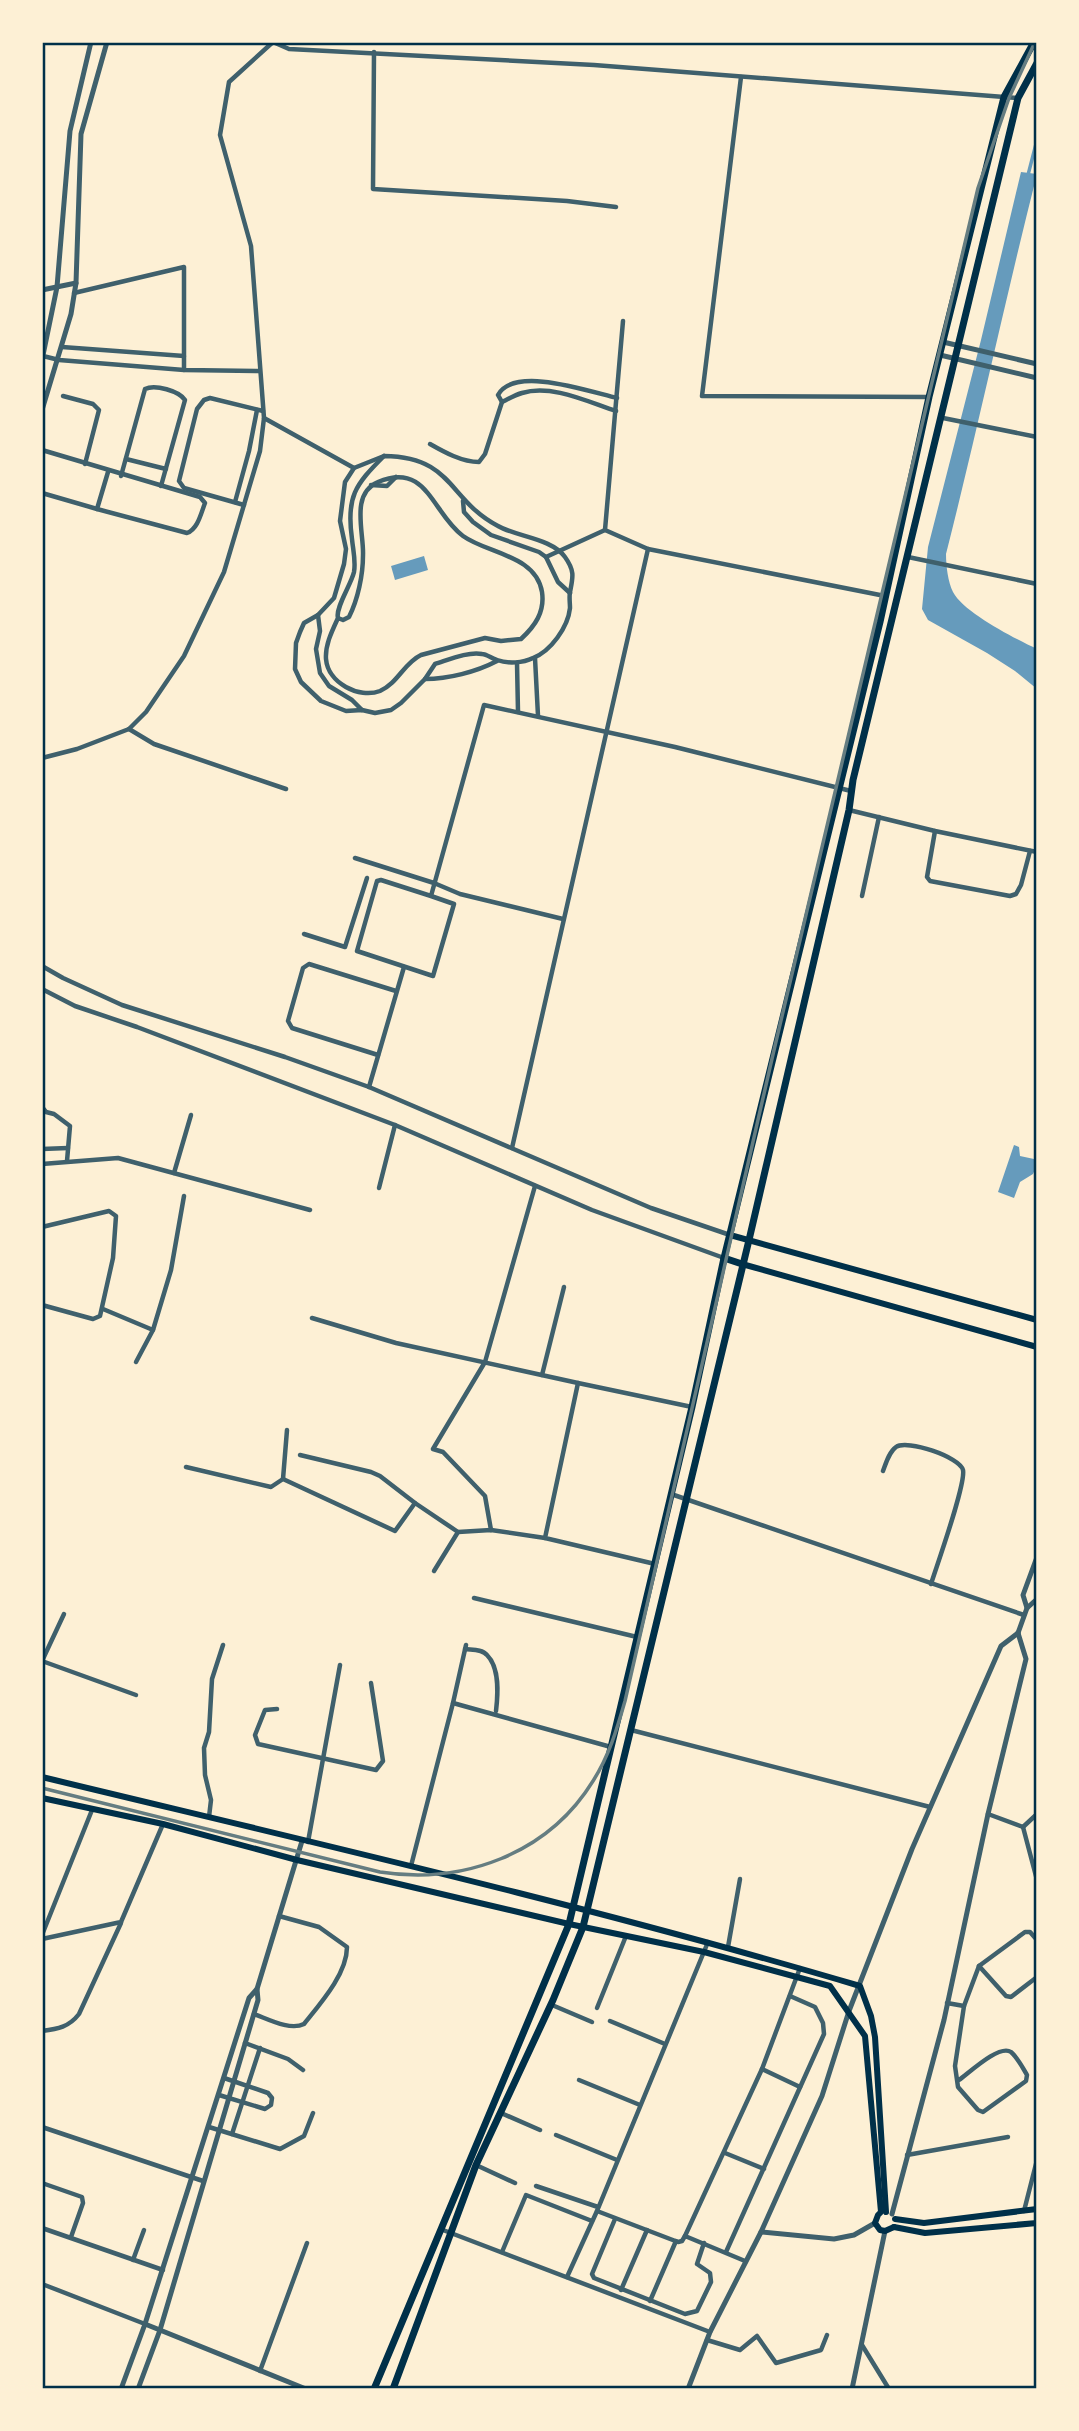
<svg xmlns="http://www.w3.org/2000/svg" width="1079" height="2431" viewBox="0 0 1079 2431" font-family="'Fira Sans Condensed',sans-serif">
  <rect width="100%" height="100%" fill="#fdf0d5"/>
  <g fill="#669bbc">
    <path d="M1021,172L1037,174C1005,300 978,428 946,554C946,566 948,582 953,592C964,613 1016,639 1037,649V689L1015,671L987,653L928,620L922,609L928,547L981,340Z"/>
    <polygon points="424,556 428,570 395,580 391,566"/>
    <polygon points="1014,1145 1019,1147 1020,1156 1034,1159 1037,1165 1033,1174 1020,1182 1014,1198 998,1192"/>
  </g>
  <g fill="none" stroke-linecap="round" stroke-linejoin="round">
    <polyline stroke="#669bbc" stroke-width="3.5" points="1028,175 1037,140"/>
    <g stroke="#3f606c" stroke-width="4.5">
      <polyline points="273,42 289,49 594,65 1017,98"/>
      <polyline points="374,52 373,189 567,201 616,207"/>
      <polyline points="741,77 702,396 929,397"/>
      <polyline points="74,293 184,267 184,370"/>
      <polyline points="623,321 605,530 648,549 885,596"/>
      <polyline points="62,347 184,356"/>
      <polyline points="43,356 59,360 184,370 259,371"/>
      <polyline points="63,396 93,404 99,410 85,464"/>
      <path d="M616,411C588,402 552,384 522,393C515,395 508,399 502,402L498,395C514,365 591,392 617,398"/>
      <polyline points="264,418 354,468"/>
      <polyline points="943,418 1037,437"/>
      <path d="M430,444C444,452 462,462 479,462L485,454L502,402"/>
      <path d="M42,450L200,497L205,503C201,513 198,529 187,533L97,509L108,472"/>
      <path d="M384,456C454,457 447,499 498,526C517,537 551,538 565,557C575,571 573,577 570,592C569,597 570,603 570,608C568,627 551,651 533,658C523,663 508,664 497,660C492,659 487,654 482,654C469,651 448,660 435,664L425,679L401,703L391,710L375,713L362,710L346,711L321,701L301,682L295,669L296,643L300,632L304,623L318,615L334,598L344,564L346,549L340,521L345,482L354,468Z"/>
      <polyline points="126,459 166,469"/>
      <path d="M121,476L145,389C155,384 179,391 185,400L161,486"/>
      <polyline points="371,485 387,486 396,477"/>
      <polyline points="42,493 97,509"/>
      <polyline points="463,501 464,512 473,522 491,535 539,552 546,557 558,582 570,593"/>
      <polyline points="235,502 249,451 257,410"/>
      <polyline points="244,505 184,488 179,481 197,409 204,400 210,398 263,411"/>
      <polyline points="546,557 605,530"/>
      <polyline points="908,557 1037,584"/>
      <polyline points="318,615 320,631 316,649 320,673 329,686 352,700 362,710"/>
      <path d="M338,618C332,631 325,645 326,659C328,683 359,699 380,691C398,683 404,663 421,655L485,638L501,641L521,639C535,626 545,612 542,592C536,555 488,554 463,536C432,513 427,461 378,482C350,494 364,532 363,555C363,575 358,599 349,617L343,620L338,618C335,608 351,585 354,572C356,561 353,550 352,539C346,497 355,485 384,456"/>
      <polyline points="535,658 538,716"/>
      <polyline points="517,663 518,712"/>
      <path d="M425,679C448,679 476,672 497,661"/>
      <polyline points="129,729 154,744 286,789"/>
      <polyline points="42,758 77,749 129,729 146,712 184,656 224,572 260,451 264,418 251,246 220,135 229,82 273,42"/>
      <polyline points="849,810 935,831 1037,852"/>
      <polyline points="935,831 927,877 930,881 1010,896 1016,894 1021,885 1030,851"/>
      <polyline points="355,858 434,883 460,894 563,919"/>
      <polyline points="431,896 381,880 377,881 357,951 433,976 454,904 431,896 484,705 675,747 851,791"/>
      <polyline points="862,896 879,817"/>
      <polyline points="304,934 345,947 367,878"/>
      <polyline points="42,966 63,978 122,1005 285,1057 369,1087 651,1208 730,1235"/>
      <polyline points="42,989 75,1006 137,1027 395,1125 592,1210 724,1258"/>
      <polyline points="378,1055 292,1028 288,1021 303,968 309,964 396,991"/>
      <polyline points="369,1087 404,967"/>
      <polyline points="42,1107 46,1112 54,1114 70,1126 67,1161"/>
      <polyline points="512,1148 648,549"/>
      <polyline points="42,1149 68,1148"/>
      <polyline points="42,1164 118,1158 310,1210"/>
      <polyline points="174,1173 191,1115"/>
      <polyline points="379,1188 395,1125"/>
      <polyline points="42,1227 109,1211 116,1216 113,1258 100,1316 93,1319 42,1305"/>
      <polyline points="103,1309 153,1330 171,1270 184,1196"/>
      <polyline points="312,1318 396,1343 578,1383"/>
      <polyline points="136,1362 153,1330"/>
      <polyline points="542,1375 564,1287"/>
      <polyline points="300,1455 371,1472 380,1476 415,1503"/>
      <polyline points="186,1467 271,1487 283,1479 395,1531 415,1503 458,1532 491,1530 545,1538"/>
      <path d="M883,1471C886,1463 889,1452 896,1447C907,1439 960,1457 963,1470C966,1484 937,1565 931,1584"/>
      <polyline points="283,1479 287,1430"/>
      <polyline points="671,1494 1024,1615"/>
      <polyline points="491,1530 485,1496 443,1452 433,1449 485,1362 535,1186"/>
      <polyline points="655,1564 545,1538 578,1383 692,1407"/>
      <polyline points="434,1571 458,1532"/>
      <polyline points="474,1598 637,1637"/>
      <path d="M465,1649C472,1650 482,1649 487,1655C500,1668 498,1694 496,1711"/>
      <polyline points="42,1661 136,1695"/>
      <polyline points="42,1661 64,1614"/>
      <polyline points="453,1703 611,1747"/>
      <polyline points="277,1709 265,1710 255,1735 258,1744 376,1770 383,1761 371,1683"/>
      <polyline points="631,1730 930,1807"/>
      <polyline points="988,1814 1023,1827"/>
      <polyline points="209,1817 211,1800 205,1775 204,1748 209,1732 212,1679 223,1645"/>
      <polyline points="1023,1827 1037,1880"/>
      <polyline points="1023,1827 1037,1814"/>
      <polyline points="308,1842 340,1665"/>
      <polyline points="411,1866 453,1703 466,1645"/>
      <polyline points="42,1935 92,1810"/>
      <polyline points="42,1939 121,1922 163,1824"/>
      <polyline points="728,1947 740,1879"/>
      <polyline points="979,1966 1006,1996 1011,1997 1037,1977"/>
      <polyline points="947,2003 964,2006 979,1966 1025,1932 1030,1932 1037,1940"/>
      <polyline points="552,2005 592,2022"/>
      <polyline points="597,2008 626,1936"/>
      <path d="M254,2014C268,2019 290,2031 304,2024C320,2004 347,1974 347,1947L319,1927L279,1916"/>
      <polyline points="610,2021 665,2044"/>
      <path d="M42,2031C58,2029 69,2027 79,2014L121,1923"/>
      <polyline points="245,2043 288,2059 303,2070"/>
      <polyline points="762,2069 800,2087"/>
      <polyline points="579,2080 640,2105"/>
      <path d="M959,2080C969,2073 999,2044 1011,2052C1017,2057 1023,2068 1027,2075L1026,2081L983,2112L978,2110L958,2087L955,2066L964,2006"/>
      <polyline points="219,2095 265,2109 271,2105 272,2098 268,2093 224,2078"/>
      <polyline points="501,2113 540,2130"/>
      <polyline points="42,2127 203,2181"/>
      <polyline points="209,2127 280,2149 304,2136 313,2113"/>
      <polyline points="232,2134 260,2048"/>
      <polyline points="556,2135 617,2160"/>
      <polyline points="725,2153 764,2169"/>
      <polyline points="907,2155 1008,2137"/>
      <polyline points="476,2165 515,2183"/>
      <polyline points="42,2183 82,2197 83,2203 71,2237"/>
      <polyline points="536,2186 598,2207"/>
      <polyline points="597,2211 678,2242 682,2241 685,2236 745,2261"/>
      <polyline points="1024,2211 1037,2160"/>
      <polyline points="615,2219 592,2274 594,2278 685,2314 697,2311 711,2282 710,2273 697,2264 704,2243"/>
      <polyline points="42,2228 163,2270"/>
      <polyline points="443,2230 710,2332"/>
      <polyline points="685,2236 762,2069 800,1968"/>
      <polyline points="502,2252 526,2195 592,2221"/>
      <polyline points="726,2252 824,2034 823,2023 815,2007 790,1996"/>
      <polyline points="133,2260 144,2230"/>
      <polyline points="567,2277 597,2211 708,1942"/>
      <polyline points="42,2284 145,2324"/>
      <polyline points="621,2290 647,2230"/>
      <polyline points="650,2301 676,2241"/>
      <polyline points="707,2340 740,2350 757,2336 776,2363 821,2350 827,2335"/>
      <polyline points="862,2345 889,2389"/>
      <polyline points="260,2371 307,2243"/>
    </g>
    <g stroke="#3f606c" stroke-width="5">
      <polyline points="42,290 76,283"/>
      <polyline points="943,342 1037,364"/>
      <polyline points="940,355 1037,378"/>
      <polyline points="42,360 57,287 70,131 91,42"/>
      <polyline points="42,410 71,314 76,283 81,134 107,42"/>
      <polyline points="1027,1608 1023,1595 1037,1557"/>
      <polyline points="1018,1633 1027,1608 1037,1599"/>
      <polyline points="892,2214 944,2020 988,1814 1026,1659 1018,1633"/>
      <polyline points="761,2232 834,2239 854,2235 875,2223"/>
      <polyline points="145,2324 306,2389"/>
      <polyline points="121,2389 145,2324 249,1998 257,1989 302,1841"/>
      <polyline points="138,2389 160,2330 258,2000 257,1989"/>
      <polyline points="688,2389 710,2332 761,2232 822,2096 849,2011 912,1849 1001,1646 1018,1633"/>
      <polyline points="852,2389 885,2231"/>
    </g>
    <g stroke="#003049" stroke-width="6">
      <polyline points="730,1235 1037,1320"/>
      <polyline points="742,1264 1037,1347"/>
      <path d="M42,1777C315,1843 590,1906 860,1986L871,2016L875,2037L886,2212"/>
      <polyline points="42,1798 163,1824 297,1860 569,1924 704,1952 830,1986 865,2036 881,2212 878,2215 875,2223 880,2230 885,2231 894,2227"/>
      <polyline points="895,2219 924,2223 1037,2209"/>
      <polyline points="894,2227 925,2233 1037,2223"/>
    </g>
    <g stroke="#003049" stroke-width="7">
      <polyline points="724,1258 742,1264"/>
      <polyline points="374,2389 569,1924 692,1407 724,1258 880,622 929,397 1004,97 1034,42"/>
      <polyline points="393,2389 476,2165 553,2000 583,1927 749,1240 849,810 853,780 1018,98 1037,63"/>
    </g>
    <path stroke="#657d81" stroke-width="3.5" d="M42,1788L380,1872C463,1885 548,1854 593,1781C609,1756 617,1729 625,1701L774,1050L978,188L1009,98L1035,42"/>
  </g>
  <rect width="1079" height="2431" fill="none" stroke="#fdf0d5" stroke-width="88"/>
  <rect x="44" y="44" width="991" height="2343" fill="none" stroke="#003049" stroke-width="2.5"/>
</svg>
